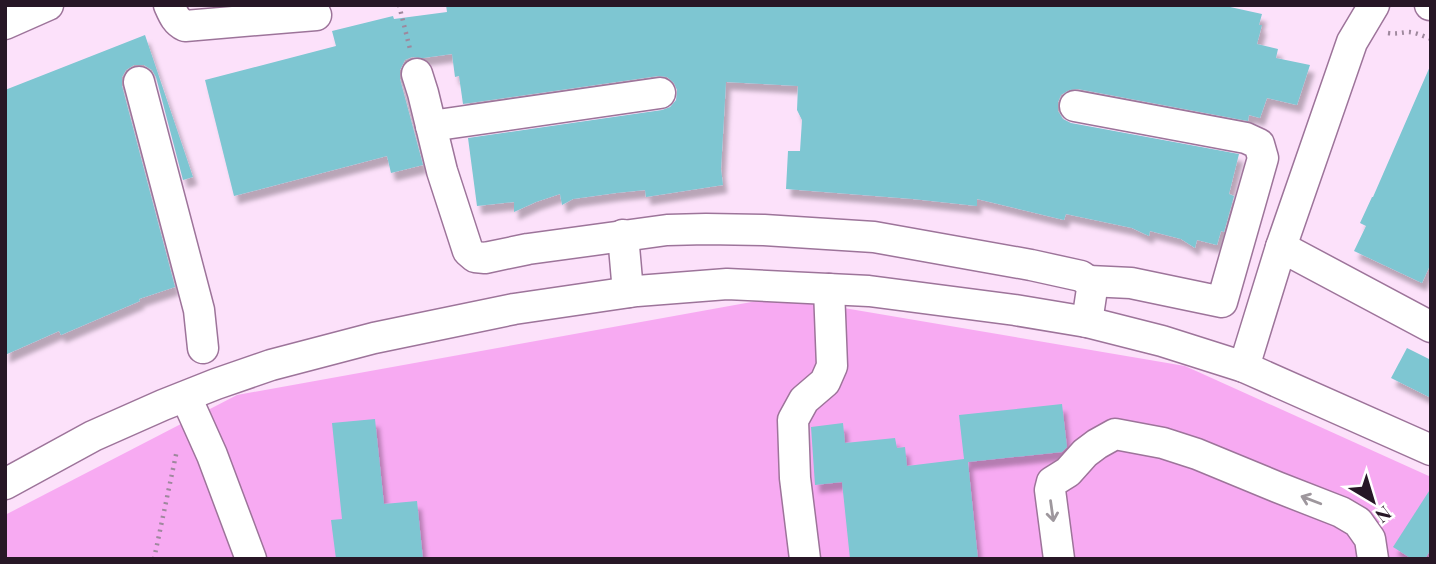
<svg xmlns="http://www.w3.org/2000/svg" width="1436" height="564" viewBox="0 0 1436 564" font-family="'Playfair Display',serif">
  <defs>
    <filter id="shadow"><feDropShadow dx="4.5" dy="8" stdDeviation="2" flood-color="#0004"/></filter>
  </defs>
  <rect width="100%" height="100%" fill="#fce1fa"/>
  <polygon fill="#f7aaf2" points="779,297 1185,366 1431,477 1431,559 5,559 5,515 237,395"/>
  <g fill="#7ec6d2" filter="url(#shadow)">
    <polygon points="446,5 1221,5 1262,14 1259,25 1262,25 1257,44 1278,49 1276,58 1310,65 1297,105 1267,98 1260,118 1249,115 1248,121 1078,89 1069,90 1061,95 1058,102 1058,111 1063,119 1071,123 1239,154 1229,194 1234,196 1224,232 1221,231 1217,245 1197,240 1195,248 1181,239 1150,231 1149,236 1132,228 1066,214 1064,220 977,199 977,206 913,199 786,189 788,151 800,151 802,120 797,110 798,86 726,82 721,169 723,185 646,197 645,190 616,193 573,199 562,205 560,194 536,202 514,212 514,202 477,206 468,138 662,110 670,107 676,100 677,90 674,83 667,77 658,76 463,104 459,76 455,77 452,54 423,58 412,57 405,60 400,70 400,79 423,165 391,173 387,156 234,196 205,80 336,46 332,31 393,16 394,19 447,12"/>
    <polygon points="145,35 193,177 183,180 156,77 152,70 144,65 134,65 126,70 122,77 122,86 175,287 139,299 140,301 61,335 59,331 5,355 5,90"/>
    <polygon points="1431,64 1431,263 1422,283 1354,251 1366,226 1360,223 1372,197 1373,197"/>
    <polygon points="1407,348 1431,360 1431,398 1391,378"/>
    <polygon points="1062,404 1067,447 1062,452 968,462 978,559 850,559 842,482 815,485 811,427 843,423 845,443 895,438 897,448 905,447 907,466 964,459 959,415"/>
    <polygon points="375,419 384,504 417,501 423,559 336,559 331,520 342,519 332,423"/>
    <polygon points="1431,488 1431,549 1425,559 1412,559 1393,547"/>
  </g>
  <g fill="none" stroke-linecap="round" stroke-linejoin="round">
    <defs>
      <g id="minor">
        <path d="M169,5C173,14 176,22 185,26L316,15"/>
        <polyline points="1430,5 1431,5"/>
        <polyline points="5,24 48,5"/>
        <polyline points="417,74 423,93 442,171 468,251 475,257 485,258 528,249 667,230 706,229 764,230 874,237 1031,265 1081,276 1091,283 1092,289 1087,322"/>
        <polyline points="139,82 199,310 203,348"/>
        <polyline points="1075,106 1246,138 1259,144 1263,158 1222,302 1131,283 1089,281"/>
        <polyline points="431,126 660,93"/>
        <polyline points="623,235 628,292"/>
        <polyline points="1281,247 1431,327"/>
        <polyline points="1244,367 1281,247 1352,42 1374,5"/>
        <polyline points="186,397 212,455 251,559"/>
        <polyline points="5,484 93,436 163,405 216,384 271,365 374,338 514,309 637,291 727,284 869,291 1015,310 1087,322 1162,341 1244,367 1431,450"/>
        <polyline points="805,559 795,478 793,420 804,400 825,382 832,366 829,289"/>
        <polyline points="1059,559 1050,490 1052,482 1068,472 1085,453 1097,444 1115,434 1163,443 1197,454 1277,487 1341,512 1358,522 1370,539 1373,559"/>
      </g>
    </defs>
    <use href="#minor" stroke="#9d749a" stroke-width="33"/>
    <g stroke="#9e889d" stroke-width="4.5" stroke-dasharray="2 5" stroke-linecap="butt">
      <polyline points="399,5 410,49"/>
      <path d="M1388,33C1395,34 1399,33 1407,32C1415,32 1423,36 1431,39"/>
      <polyline points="154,559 177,450"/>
    </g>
    <use href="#minor" stroke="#fff" stroke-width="30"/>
  </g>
  <defs><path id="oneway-shaft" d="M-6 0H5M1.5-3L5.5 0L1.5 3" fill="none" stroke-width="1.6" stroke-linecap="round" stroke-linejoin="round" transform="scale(1.75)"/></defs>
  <g stroke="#9e979d">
    <use href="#oneway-shaft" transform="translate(1311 500) rotate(-159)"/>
    <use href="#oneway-shaft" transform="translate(1052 511) rotate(82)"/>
  </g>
  <rect width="1436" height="564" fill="none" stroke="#271726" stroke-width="14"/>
  <g transform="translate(1373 501) rotate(142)" stroke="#ffffff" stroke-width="5" paint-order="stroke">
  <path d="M0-5L12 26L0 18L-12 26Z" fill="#271726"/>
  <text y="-10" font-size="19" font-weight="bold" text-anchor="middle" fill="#271726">N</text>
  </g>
</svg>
